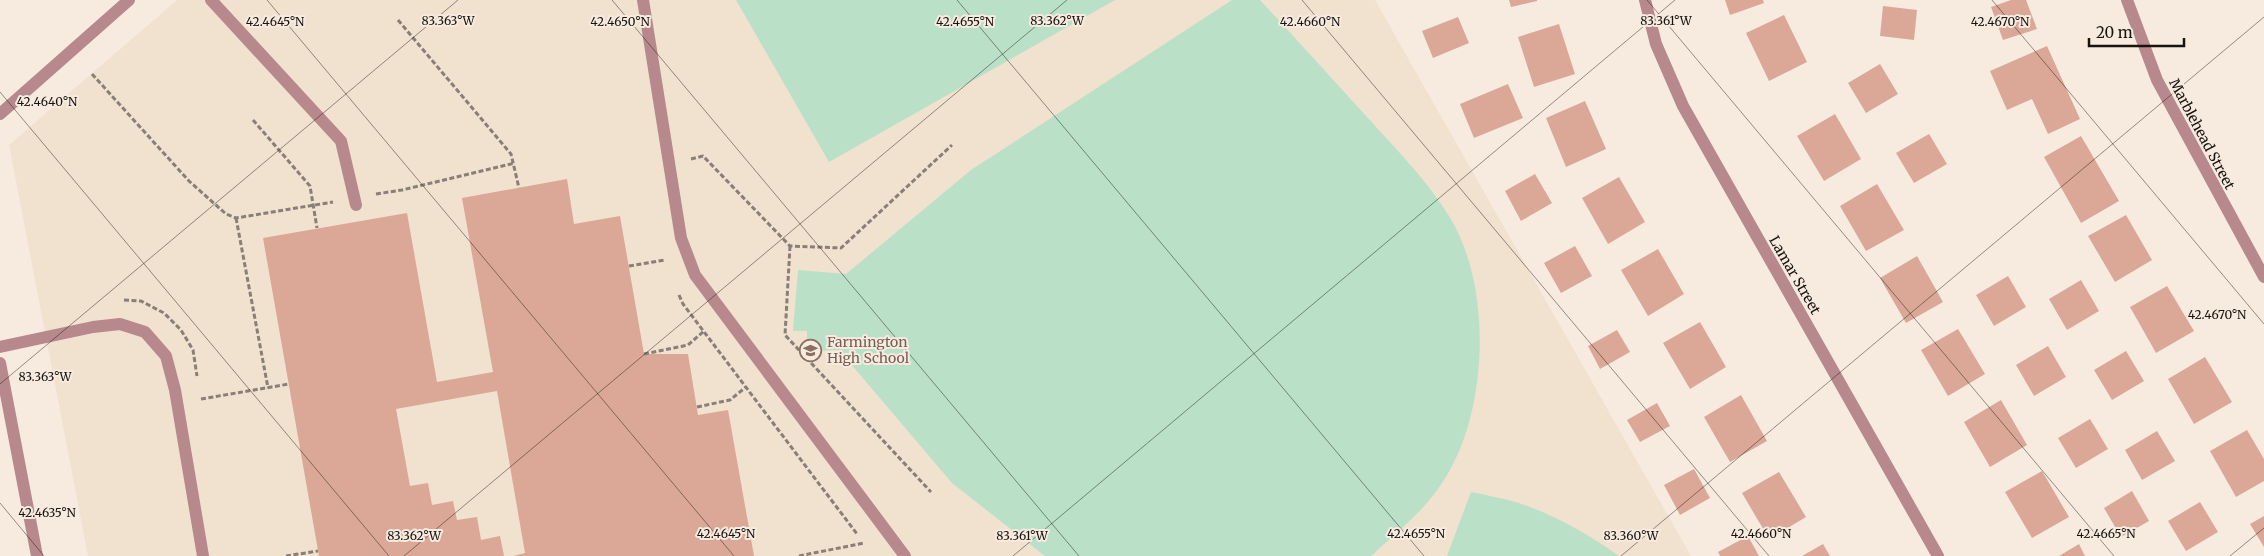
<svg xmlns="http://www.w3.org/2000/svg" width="2264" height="556" viewBox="0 0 2264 556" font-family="Merriweather,serif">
  <rect width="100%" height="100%" fill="#f7ebe0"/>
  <polygon fill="#f1e1cf" points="177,0 1375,0 1691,556 88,556 9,145"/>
  <g fill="#bae0c8">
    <polygon points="736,0 1115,0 829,162"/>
    <path d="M1232,0H1260C1296,39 1331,78 1367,117C1396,149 1426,179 1449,216C1493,286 1489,414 1442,483C1423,512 1396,533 1371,556H1045L952,483L839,350L807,351V331H793L798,270L846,274L971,170Z"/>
    <path d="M1471,492C1486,495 1501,498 1516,502C1553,514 1588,534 1619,556H1447Z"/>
  </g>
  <g fill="#dba897">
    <polygon points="1509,0 1537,0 1537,1 1511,7"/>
    <polygon points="1725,0 1763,0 1764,3 1730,15"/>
    <polygon points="2011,0 2026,0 2037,29 2003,40 1991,7"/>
    <polygon points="1883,6 1917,10 1914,40 1880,36"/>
    <polygon points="1784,15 1807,62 1769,81 1746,33"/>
    <polygon points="1458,17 1469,43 1433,58 1422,31"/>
    <polygon points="1559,24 1575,74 1534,87 1518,37"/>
    <polygon points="2047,46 2080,119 2048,134 2032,99 2007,110 1990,71"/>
    <polygon points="1880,64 1898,94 1866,113 1848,83"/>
    <polygon points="1508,84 1523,118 1474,138 1460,104"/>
    <polygon points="1585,101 1606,149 1566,167 1546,118"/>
    <polygon points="1835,114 1861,159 1824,181 1797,136"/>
    <polygon points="1929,134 1947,164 1914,183 1896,153"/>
    <polygon points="2081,136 2119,201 2081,223 2044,157"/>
    <polygon points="1535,174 1552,203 1521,221 1505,191"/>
    <polygon points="1619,177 1645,222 1608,244 1582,198"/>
    <polygon points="567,179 574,224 620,216 644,354 688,354 698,415 728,410 754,556 513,556 525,553 497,391 396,409 410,486 428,483 432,505 453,501 457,520 477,517 481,540 500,536 504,556 319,556 263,238 407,213 437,382 493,372 462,198"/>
    <polygon points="1877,184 1904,230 1866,251 1840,206"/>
    <polygon points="2126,215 2152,260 2115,282 2088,236"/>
    <polygon points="1575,246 1592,276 1561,293 1544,263"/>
    <polygon points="1658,249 1684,294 1648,316 1621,270"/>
    <polygon points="1917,256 1943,302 1906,323 1880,278"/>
    <polygon points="2008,276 2026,307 1994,326 1976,295"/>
    <polygon points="2081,280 2099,311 2067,330 2049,299"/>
    <polygon points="2167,286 2194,331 2156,353 2130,307"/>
    <polygon points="1700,322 1726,367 1690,389 1663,343"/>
    <polygon points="1958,329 1985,374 1948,396 1921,350"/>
    <polygon points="1617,330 1630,352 1600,369 1588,346"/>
    <polygon points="2048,346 2066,377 2034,396 2016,365"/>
    <polygon points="2126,351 2144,381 2112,400 2094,370"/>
    <polygon points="2205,357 2232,402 2194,424 2168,379"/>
    <polygon points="1741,395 1767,441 1730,462 1704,417"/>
    <polygon points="2001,400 2027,445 1990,467 1964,422"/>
    <polygon points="1657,403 1670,426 1640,442 1627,420"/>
    <polygon points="2090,419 2108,449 2076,468 2058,438"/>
    <polygon points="2247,430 2264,459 2264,481 2236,497 2210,451"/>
    <polygon points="2157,431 2175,461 2142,480 2125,450"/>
    <polygon points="1694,469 1710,498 1680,515 1664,485"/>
    <polygon points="2042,471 2069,517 2032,538 2005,492"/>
    <polygon points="1779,472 1806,517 1769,539 1742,493"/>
    <polygon points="2132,491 2149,521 2121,537 2104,508"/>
    <polygon points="2200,502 2218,532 2186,551 2168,521"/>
    <polygon points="2264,516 2264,547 2250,524"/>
    <polygon points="1748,536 1759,556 1720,556 1718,552"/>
    <polygon points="1823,544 1830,556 1802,556"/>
    <polygon points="2079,544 2085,556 2059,556"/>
  </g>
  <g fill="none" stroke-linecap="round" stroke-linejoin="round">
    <g stroke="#877f78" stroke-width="3" stroke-dasharray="5 2.5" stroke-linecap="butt">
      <polyline points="398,20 511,154 519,188"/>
      <polyline points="92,74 189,181 226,214 236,218 333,202"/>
      <polyline points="253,120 310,186 317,228"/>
      <polyline points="691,159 703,156 790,246 841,248 952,145"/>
      <polyline points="376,194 402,190 515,163"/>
      <polyline points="236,218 268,388"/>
      <polyline points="790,246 785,335 931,492"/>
      <polyline points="629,266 665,260"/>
      <polyline points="679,295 683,304 857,534"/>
      <polyline points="124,300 141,301 164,313 181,330 193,350 197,376"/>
      <polyline points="644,354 688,345 704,331"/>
      <polyline points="201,399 289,384"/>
      <polyline points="697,407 730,400 746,387"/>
      <polyline points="286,556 318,551"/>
      <polyline points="799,556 864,543"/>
    </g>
    <g stroke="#b7898c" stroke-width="12">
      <polyline points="211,0 341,141 356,205"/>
      <polyline points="643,0 681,238 695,275 905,556"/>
      <polyline points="1645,0 1656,44 1683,106 1938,556"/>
      <polyline points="2127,0 2157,80 2264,277"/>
      <polyline points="0,114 129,0"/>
      <polyline points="0,347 93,327 120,324 145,332 166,356 175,390 203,556"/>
      <polyline points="0,363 37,556"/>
    </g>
  </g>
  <path fill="none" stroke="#17130f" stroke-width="1" stroke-opacity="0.45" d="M267,0L734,556M612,0L1079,556M957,0L1424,556M1302,0L1769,556M1647,0L2114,556M1992,0L2264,324M0,92L389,556M0,384L458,0M0,503L44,556M404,556L1067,0M1013,556L1675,0M1621,556L2264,17M2230,556L2264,528"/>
  <defs>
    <symbol id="school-ring" viewBox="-11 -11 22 22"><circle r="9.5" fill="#f7ebe0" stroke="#8d6e63" stroke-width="1.5"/><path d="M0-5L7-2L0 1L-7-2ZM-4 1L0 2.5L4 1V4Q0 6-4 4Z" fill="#8d6e63"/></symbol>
  </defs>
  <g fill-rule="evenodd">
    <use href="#school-ring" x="798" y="338" width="25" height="25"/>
  </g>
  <g text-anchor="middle" stroke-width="4" stroke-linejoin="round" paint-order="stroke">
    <g font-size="14" fill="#17130f" stroke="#f7ebe0">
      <text transform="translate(2202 134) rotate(62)" y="5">Marblehead Street</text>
      <text transform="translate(1795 275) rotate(60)" y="5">Lamar Street</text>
    </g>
    <g font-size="14" fill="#785e54" stroke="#f7ebe0" text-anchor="start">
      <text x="827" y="347">Farmington<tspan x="827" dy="16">High School</tspan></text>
    </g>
  </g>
  <g font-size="12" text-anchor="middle" fill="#17130f" stroke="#f7ebe0" stroke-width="4" stroke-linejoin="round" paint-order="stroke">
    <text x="448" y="25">83.363°W</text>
    <text x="1057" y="25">83.362°W</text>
    <text x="1666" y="25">83.361°W</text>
    <text x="275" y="26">42.4645°N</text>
    <text x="620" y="26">42.4650°N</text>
    <text x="965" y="26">42.4655°N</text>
    <text x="1310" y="26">42.4660°N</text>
    <text x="2000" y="26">42.4670°N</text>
    <text x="47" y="106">42.4640°N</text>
    <text x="2217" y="319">42.4670°N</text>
    <text x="45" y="381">83.363°W</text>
    <text x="47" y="517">42.4635°N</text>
    <text x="726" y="538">42.4645°N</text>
    <text x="1416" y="538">42.4655°N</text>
    <text x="1761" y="538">42.4660°N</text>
    <text x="2106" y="538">42.4665°N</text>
    <text x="414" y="540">83.362°W</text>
    <text x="1022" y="540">83.361°W</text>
    <text x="1631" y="540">83.360°W</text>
  </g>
  <path d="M2089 38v8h95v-8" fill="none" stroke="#17130f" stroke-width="2.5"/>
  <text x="2096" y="38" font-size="15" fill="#17130f" stroke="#f7ebe0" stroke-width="4" paint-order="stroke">20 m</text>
</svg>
